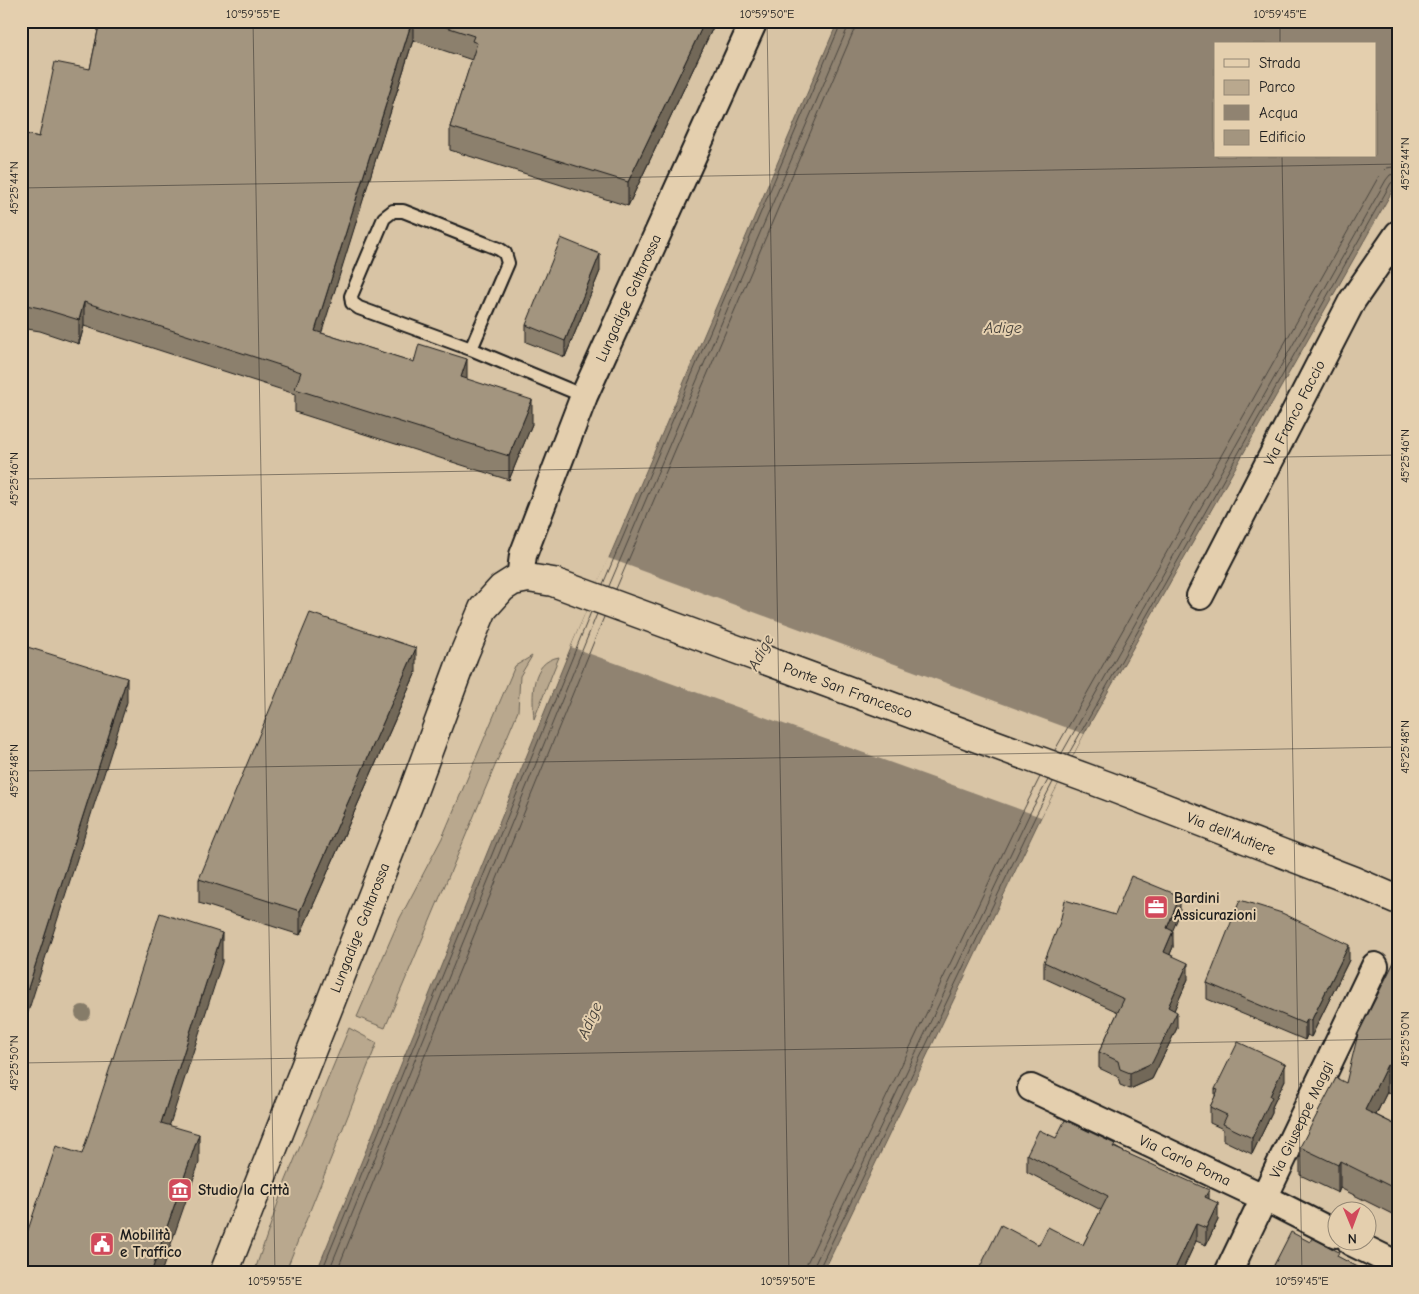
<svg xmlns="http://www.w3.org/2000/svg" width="1419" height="1294" viewBox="0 0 1419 1294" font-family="'Comic Neue',sans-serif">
  <rect width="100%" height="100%" fill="#d8c4a5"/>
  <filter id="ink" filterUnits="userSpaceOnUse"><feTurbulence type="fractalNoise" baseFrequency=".02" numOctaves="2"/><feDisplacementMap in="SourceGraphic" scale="10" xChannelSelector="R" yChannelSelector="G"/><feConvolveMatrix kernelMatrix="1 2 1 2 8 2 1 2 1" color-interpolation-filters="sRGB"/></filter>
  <g filter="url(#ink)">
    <g fill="#b9a88e" stroke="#6a6255">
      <polygon points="532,656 520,676 518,711 385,1028 357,1017 400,918 442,838 515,666"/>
      <path d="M559,657L534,719C532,696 530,662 559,657Z"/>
      <polygon points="349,1028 377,1043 285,1273 254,1273 284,1185"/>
    </g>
    <path fill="#908371" stroke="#625a4f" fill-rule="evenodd" d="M838,21H1398V181L1084,734L1041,817L823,1273H316L571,647ZM1215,44H1375V156H1215Z"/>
    <polygon fill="#d8c4a5" points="608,558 1084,734 1041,817 571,647"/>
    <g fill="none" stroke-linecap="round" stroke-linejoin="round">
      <g stroke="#4a453e" stroke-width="1">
        <polyline points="603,584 842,21"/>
        <polyline points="609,586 848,27 848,21"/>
        <polyline points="616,589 854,30 856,21"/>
        <polyline points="1055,750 1379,176 1387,168 1398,166"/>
        <polyline points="1062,753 1386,180 1390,175 1398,173"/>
        <polyline points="1068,755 1391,183 1398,180"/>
        <polyline points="321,1273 591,612"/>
        <polyline points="328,1273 597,614"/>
        <polyline points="336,1273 604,617"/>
        <polyline points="805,1273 807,1263 1024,809 1040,777"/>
        <polyline points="812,1273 814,1266 1030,813 1048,780"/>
        <polyline points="819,1273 819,1269 1036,815 1053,782"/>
      </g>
      <defs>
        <polyline id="service" points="471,349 508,263 505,253 499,249 403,211 393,211 384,218 351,296 352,303 359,308 471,349 584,396"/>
        <g id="minor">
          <path id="s1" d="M520,579L523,555L584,396L754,21"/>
          <path id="s2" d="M1200,596L1352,301L1398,234"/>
          <path id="s3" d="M1031,1088L1265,1198L1336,1234"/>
          <polyline points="1351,1242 1398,1265"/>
          <path id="s4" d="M1228,1273L1375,966"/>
        </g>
        <g id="primary">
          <path id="s5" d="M224,1273L410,800L464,654L483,609L502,588L513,581L528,578L553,582L1108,786L1354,881L1398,900"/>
        </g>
      </defs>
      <use href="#service" stroke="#1c1c1c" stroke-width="16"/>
      <use href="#minor" stroke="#1c1c1c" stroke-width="30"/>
      <use href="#primary" stroke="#1c1c1c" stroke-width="31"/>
      <use href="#service" stroke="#e4cfae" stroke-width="12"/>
      <use href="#minor" stroke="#e4cfae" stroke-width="26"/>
      <use href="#primary" stroke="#e4cfae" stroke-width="28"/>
    </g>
    <circle fill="#867b69" cx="83" cy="1013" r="8"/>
    <g fill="#8c806d" stroke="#1c1c1c">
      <polygon points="100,21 716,21 628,206 450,150 450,127 472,60 413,40 321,333 467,379 532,424 509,480 295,412 295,394 84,326 79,344 40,331 21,328 22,283 21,283 21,133 39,137 90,69"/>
      <polygon points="600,271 565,357 526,342 526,325"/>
      <polygon points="416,672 300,935 199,903 199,879"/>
      <polygon points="1180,913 1172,930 1173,947 1170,954 1188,979 1174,1010 1177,1028 1152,1079 1130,1089 1120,1085 1118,1077 1099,1068 1099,1052 1118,1012 1044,978 1044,962 1115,915"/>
      <polygon points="1398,954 1398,1097 1387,1092 1376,1115 1398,1126 1398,1217 1340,1188 1338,1193 1300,1175 1300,1147 1346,1083"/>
      <polygon points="1349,960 1311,1037 1307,1035 1305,1040 1207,999 1207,983"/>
      <polygon points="1285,1080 1272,1107 1272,1113 1252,1154 1223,1140 1223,1129 1210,1123 1210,1107 1215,1097 1215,1089"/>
      <polygon points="1056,1138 1115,1147 1209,1199 1218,1220 1206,1245 1196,1241 1181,1273 977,1273 1039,1245 1083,1245 1101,1210 1027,1172 1027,1154"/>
    </g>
    <g fill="#726859" stroke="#1c1c1c">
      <polygon points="412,21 413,21 413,40 315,354 315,331"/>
      <polygon points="705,21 716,21 628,206 628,182"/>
      <polygon points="600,254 600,271 565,357 565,341"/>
      <polygon points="84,302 84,326 79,344 79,320"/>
      <polygon points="467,359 467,383 461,377"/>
      <polygon points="532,400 532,424 509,480 509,456"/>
      <polygon points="416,648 416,672 300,935 300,911"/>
      <polygon points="127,678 127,702 21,1034 21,1010"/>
      <polygon points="1180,896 1180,913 1167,944 1167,928"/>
      <polygon points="1173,931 1173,947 1164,968 1164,952"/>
      <polygon points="222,933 222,962 161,1152 161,1123"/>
      <polygon points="1349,945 1349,960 1311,1037 1311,1021"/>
      <polygon points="1188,963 1188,979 1168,1024 1168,1007"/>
      <polygon points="1177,1012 1177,1028 1152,1079 1130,1089 1130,1073"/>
      <polygon points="1307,1019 1307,1035 1305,1040 1305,1024"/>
      <polygon points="1285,1064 1285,1080 1272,1107 1272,1113 1252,1154 1252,1138 1270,1096"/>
      <polygon points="1387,1065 1387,1092 1365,1137 1365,1110"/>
      <polygon points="199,1134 199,1163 161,1273 151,1273"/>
      <polygon points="1340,1161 1340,1188 1338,1193 1338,1165"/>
      <polygon points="1209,1190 1209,1208 1205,1197"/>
      <polygon points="1218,1203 1218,1220 1206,1245 1206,1228"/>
      <polygon points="1196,1224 1196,1241 1181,1273 1173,1273"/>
    </g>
    <g fill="#a3957f" stroke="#1c1c1c">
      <polygon points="100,21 412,21 315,331 414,362 419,344 467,359 461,377 532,400 509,456 295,389 301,372 84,302 79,320 40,308 21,304 21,286 27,260 21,259 21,133 39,137 55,62 90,69"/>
      <polygon points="428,21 705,21 628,182 450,127 477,43 472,41 474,36"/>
      <polygon points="561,238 600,254 565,341 526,325"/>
      <polygon points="310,613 416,648 300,911 199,879"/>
      <polygon points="21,645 127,678 21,1010"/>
      <polygon points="1131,876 1180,896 1167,928 1173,931 1164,952 1188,963 1168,1007 1177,1012 1152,1063 1130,1073 1120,1069 1118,1061 1099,1052 1124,999 1044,962 1060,922 1065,900 1115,915"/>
      <polygon points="1240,900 1282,913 1349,945 1311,1021 1307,1019 1305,1024 1207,983"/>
      <polygon points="160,913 222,933 161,1123 199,1134 151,1273 21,1273 21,1251 56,1146 82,1154"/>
      <polygon points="1398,954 1398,1070 1387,1065 1365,1110 1398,1126 1398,1190 1340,1161 1338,1165 1300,1147 1336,1078 1346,1083 1358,1034"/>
      <polygon points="1238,1042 1285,1064 1270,1096 1272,1097 1252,1138 1223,1124 1227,1115 1210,1107 1218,1090 1215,1089"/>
      <polygon points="1065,1120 1115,1144 1113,1147 1209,1190 1205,1197 1218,1203 1206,1228 1196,1224 1173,1273 1059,1273 1049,1268 1046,1273 977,1273 1001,1225 1039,1245 1048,1227 1083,1245 1108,1196 1027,1154 1039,1130 1056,1138"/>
      <polygon points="1291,1232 1310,1242 1312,1238 1339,1252 1337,1256 1369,1273 1270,1273"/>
    </g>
  </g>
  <path fill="none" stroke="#1c1c1c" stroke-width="1" stroke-opacity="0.45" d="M253,21L275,1273M767,21L789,1273M1280,21V44M1282,156L1302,1273M21,188L1398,164M21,479L1398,455M21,771L1398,747M21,1063L1398,1039"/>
  <defs>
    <symbol id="office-square" viewBox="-11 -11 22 22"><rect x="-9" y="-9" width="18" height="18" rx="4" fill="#d1495b" stroke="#e4cfae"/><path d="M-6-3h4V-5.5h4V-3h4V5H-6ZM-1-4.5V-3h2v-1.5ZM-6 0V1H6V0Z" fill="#fff"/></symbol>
    <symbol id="museum-square" viewBox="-11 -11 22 22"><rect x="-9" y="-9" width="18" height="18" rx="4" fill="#d1495b" stroke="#e4cfae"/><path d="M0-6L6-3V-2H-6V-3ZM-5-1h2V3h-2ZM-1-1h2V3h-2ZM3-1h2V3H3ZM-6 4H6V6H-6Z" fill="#fff"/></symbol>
    <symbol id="civic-square" viewBox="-11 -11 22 22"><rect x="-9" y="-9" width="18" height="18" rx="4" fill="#d1495b" stroke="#e4cfae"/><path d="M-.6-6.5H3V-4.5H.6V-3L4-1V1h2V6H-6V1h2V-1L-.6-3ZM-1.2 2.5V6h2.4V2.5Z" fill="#fff"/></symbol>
  </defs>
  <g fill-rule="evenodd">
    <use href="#office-square" x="1142" y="893" width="28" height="28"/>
    <use href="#museum-square" x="166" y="1176" width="28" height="28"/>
    <use href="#civic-square" x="88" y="1230" width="28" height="28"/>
  </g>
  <g text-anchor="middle" stroke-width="4" stroke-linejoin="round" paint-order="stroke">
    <g font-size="15" fill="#1c1c1c" stroke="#e4cfae">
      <text dy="5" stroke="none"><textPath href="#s1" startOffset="302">Lungadige Galtarossa</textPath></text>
      <text dy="5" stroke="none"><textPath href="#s2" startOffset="206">Via Franco Faccio</textPath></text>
      <text dy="5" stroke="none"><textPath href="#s5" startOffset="1109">Ponte San Francesco</textPath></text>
      <text dy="5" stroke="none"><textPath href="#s5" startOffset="1518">Via dell'Autiere</textPath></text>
      <text dy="5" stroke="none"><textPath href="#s5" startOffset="371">Lungadige Galtarossa</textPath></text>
      <text dy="5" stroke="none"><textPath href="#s4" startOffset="170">Via Giuseppe Maggi</textPath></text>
      <text dy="5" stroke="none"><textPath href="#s3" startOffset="170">Via Carlo Poma</textPath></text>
    </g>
    <g font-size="15" font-weight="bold" fill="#1c1c1c" stroke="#e4cfae" text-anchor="start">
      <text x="1174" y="903">Bardini<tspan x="1174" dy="17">Assicurazioni</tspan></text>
      <text x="198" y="1195">Studio la Città</text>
      <text x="120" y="1240">Mobilità<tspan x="120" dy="17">e Traffico</tspan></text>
    </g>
    <g font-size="16" font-style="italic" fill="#45403a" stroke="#e4cfae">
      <text x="1003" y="333">Adige</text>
      <text transform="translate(760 652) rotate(-62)" y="6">Adige</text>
      <text transform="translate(589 1020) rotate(-66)" y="6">Adige</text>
    </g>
  </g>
  <rect width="1419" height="1294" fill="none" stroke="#e4cfae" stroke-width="55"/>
  <rect x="1214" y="42" width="162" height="115" fill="#e4cfae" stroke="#948774"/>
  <rect x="1224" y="59" width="25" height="8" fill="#e4cfae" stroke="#948774"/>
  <text x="1259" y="68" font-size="15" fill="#1c1c1c">Strada</text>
  <rect x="1224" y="80" width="25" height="15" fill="#b9a88e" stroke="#948774"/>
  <text x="1259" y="92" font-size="15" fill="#1c1c1c">Parco</text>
  <rect x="1224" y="105" width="25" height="15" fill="#908371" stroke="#948774"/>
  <text x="1259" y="118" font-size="15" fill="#1c1c1c">Acqua</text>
  <rect x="1224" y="130" width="25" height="15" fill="#a3957f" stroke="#948774"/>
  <text x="1259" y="142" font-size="15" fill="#1c1c1c">Edificio</text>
  <g transform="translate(1352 1226) rotate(179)"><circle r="24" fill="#e4cfae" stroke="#948774"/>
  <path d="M0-4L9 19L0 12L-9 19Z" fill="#d1495b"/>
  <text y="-8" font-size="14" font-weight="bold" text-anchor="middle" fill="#1c1c1c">N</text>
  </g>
  <rect x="28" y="28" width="1364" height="1238" fill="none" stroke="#1c1c1c" stroke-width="2"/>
  <g font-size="12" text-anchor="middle" fill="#1c1c1c">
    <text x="253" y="18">10°59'55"E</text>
    <text x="767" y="18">10°59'50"E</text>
    <text x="1280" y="18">10°59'45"E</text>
    <text transform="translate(1405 164) rotate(-90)" y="4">45°25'44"N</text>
    <text transform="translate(14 188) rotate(-90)" y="4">45°25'44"N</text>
    <text transform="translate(1405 456) rotate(-90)" y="4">45°25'46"N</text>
    <text transform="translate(14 479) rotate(-90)" y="4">45°25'46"N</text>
    <text transform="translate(1405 747) rotate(-90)" y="4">45°25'48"N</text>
    <text transform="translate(14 771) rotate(-90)" y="4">45°25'48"N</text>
    <text transform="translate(1405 1039) rotate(-90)" y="4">45°25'50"N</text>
    <text transform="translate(14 1063) rotate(-90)" y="4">45°25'50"N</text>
    <text x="275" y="1285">10°59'55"E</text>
    <text x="788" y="1285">10°59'50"E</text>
    <text x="1302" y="1285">10°59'45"E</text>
  </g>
</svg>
